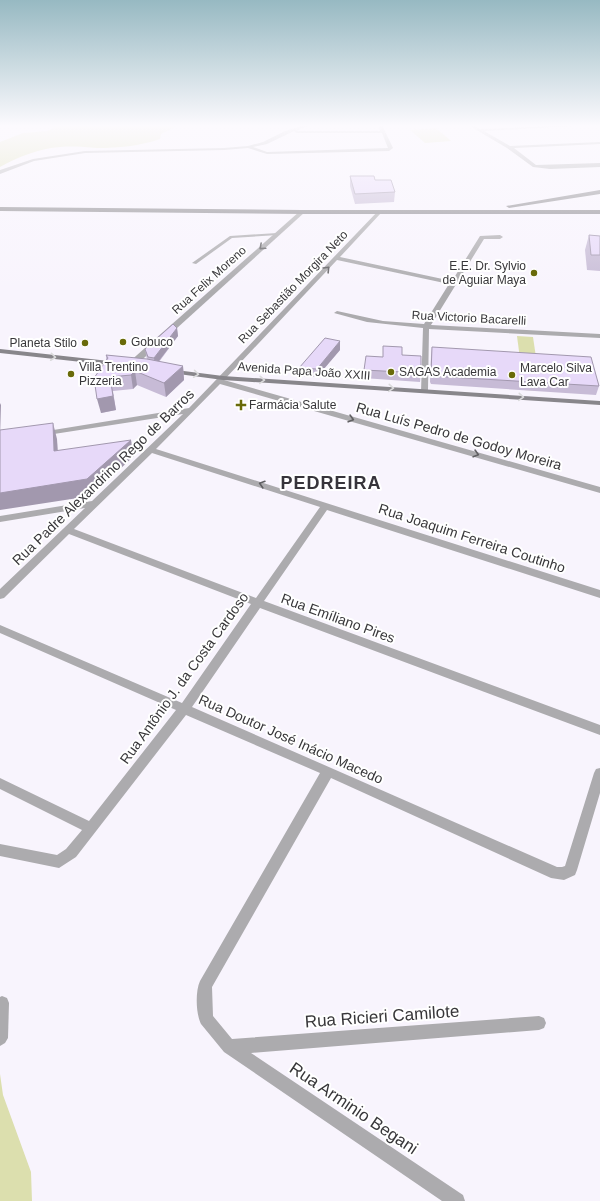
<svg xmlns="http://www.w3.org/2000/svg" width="600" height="1201" viewBox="0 0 600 1201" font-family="Helvetica,sans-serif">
  <rect width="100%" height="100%" fill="#f8f4fd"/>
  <g fill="#dcdfae">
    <path d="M47,125H179L161,134L160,139C140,146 118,148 97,148C85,147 73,146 60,147C40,148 18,157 0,167V142L23,133L47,131L54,128Z"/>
    <polygon points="436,128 451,141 425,143 410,130"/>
    <polygon points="517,336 533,337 541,391 524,390"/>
    <polygon points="0,1074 3,1095 31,1172 32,1201 0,1201"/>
  </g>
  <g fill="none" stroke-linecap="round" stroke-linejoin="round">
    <polygon fill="#acabae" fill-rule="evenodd" points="277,233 278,233 278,235 232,238 196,264 192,263 230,236"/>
    <g fill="#acabae" fill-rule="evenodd">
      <path d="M305,125H311L296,131H380L378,125H382L393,148L389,151L267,154L248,148L224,150L85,153L34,161L0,174V170L33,159L85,151L224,148L248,146L263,142L285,131ZM294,131L296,133H382L388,148L267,152L253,147L267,144Z"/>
      <polygon points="468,125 473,125 480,129 579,125 577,126 484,131 510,146 600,142 600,144 514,148 536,165 600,163 600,167 550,169 533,167 507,148"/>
      <path d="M379,210L381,211V213L340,257L452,281L480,236L500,235L503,237L500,239H484L431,325L600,334V338L429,329L428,390L427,392H421L423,328L367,322L334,313L337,311L383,321L424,324L449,284L337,260L224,380L600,487V493L220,384L156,449L600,590V598L327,510L264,601L600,725V735L260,608L192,707L557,867H562L565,866L594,773L596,769L600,768V793L577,870L575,875L564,880L551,878L331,778L212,987L213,1016L232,1039L539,1016L544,1018L546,1023L544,1028L539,1030L251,1053L463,1195L465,1201H442L224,1052L201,1024C196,1014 195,992 200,981L320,773L186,715L76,857L59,868L0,856V844L57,855L66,849L82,830L0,789V778L89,821L176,710L0,633V625L182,703L251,604L69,534L4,598L0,599V589L85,508L0,522V516L92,501L183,414L41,436L37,434L41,432L189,408ZM152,453L320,507L256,598L74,529Z"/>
      <polygon points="300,211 305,212 134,367 128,367 128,363"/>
      <polygon points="2,996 7,998 9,1003 8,1038 5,1043 0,1046 0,997"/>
    </g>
    <g fill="#88868b" fill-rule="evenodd">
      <polygon points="600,190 600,194 509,208 506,206"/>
      <polygon points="0,207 302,210 600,210 600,214 302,214 0,211"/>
      <polygon points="0,349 118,362 122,364 118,366 0,353"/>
      <polygon points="168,369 223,376 600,401 600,405 223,380 171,373 168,373"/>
    </g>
  </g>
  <g fill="#c7bbd6">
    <polygon points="350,176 375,180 395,192 394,202 355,204 350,186"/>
    <polygon points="589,235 600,236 600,271 587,270 585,250"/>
    <polygon points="177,328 178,336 159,362 183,366 184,380 166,397 137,385 133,389 113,391 116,410 101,413 106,359 106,355 147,360 145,349"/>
    <polygon points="340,341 340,350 317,377 299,376 299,368"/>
    <polygon points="432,347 599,386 596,395 431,384 430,382 431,356"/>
    <polygon points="402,355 421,373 420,382 363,378 364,370 382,357"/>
  </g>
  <g fill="#a298ae">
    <polygon points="177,328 178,336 155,366 154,358"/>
    <polygon points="340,341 340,350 317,377 317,369"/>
    <polygon points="183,366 184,380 166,397 164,383"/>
    <polygon points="135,371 137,385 133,389 131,375"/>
    <polygon points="110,377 116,410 101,413 97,399"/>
    <polygon points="0,403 1,405 0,437"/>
    <polygon points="53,423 57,439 59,468 54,451"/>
    <polygon points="131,440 134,456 91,496 0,510 0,493"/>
  </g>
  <g fill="#e7d9f9" stroke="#a298ae">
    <polygon points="350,176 374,176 375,180 391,180 395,192 355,194"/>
    <polygon points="589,235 600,236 600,255 591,255"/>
    <polygon points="173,324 177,328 154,358 148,357 145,349"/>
    <polygon points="325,338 340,341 317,369 299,368"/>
    <polygon points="383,346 402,347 402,355 421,356 421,373 364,370 366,356 383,357"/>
    <polygon points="432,347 591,357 599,386 432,376 431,374"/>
    <polygon points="106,355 147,359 183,366 164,383 135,371 131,375 110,377 113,396 97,399 94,378 108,358"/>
    <polygon points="53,423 54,451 131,440 87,479 0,493 0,430"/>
  </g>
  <defs><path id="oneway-chevron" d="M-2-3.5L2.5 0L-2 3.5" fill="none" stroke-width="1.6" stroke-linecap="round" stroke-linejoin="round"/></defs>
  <g stroke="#616063">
    <use href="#oneway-chevron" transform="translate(262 247) rotate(138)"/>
    <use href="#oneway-chevron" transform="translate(327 269) rotate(-46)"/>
    <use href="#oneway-chevron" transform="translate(351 419) rotate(16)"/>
    <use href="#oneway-chevron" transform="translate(476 454) rotate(16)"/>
    <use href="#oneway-chevron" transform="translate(262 484) rotate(-163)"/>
  </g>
  <g stroke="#dbdbdc">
    <use href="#oneway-chevron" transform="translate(53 357) rotate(6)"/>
    <use href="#oneway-chevron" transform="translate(196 374) rotate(8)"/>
    <use href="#oneway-chevron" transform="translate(262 380) rotate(4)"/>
    <use href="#oneway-chevron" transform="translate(391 388) rotate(4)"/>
    <use href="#oneway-chevron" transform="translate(521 397) rotate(4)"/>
  </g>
  <linearGradient id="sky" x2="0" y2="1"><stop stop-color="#97b9c2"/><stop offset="0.43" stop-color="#fcfafe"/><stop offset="1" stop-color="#fcfafe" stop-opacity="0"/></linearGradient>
  <rect width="600" height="293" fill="url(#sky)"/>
  <g fill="#696a09" stroke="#fff" stroke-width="1.5">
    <circle cx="534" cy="273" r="4"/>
    <circle cx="123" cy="342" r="4"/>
    <circle cx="85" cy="343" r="4"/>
    <circle cx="391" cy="372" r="4"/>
    <circle cx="71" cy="374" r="4"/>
    <circle cx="512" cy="375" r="4"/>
    <path d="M239 399h4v4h4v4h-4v4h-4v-4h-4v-4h4z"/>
  </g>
  <g text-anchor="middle" stroke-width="4" stroke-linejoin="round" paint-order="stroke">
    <g font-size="12" fill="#38373a" stroke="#fff" text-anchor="start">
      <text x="526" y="270" text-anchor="end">E.E. Dr. Sylvio<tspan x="526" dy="14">de Aguiar Maya</tspan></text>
      <text x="131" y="346">Gobuco</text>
      <text x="77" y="347" text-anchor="end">Planeta Stilo</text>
      <text x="79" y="371">Villa Trentino<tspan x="79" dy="14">Pizzeria</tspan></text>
      <text x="520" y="372">Marcelo Silva<tspan x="520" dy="14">Lava Car</tspan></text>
      <text x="399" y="376">SAGAS Academia</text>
      <text x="249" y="409">Farmácia Salute</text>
    </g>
    <g font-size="12" fill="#38373a" stroke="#fff">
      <text transform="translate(209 280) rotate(-42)" y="4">Rua Felix Moreno</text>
      <text transform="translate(293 287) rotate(-46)" y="4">Rua Sebastião Morgira Neto</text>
      <text transform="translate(469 318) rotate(3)" y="4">Rua Victorio Bacarelli</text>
      <text transform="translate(304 371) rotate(4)" y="4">Avenida Papa João XXIII</text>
    </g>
    <g font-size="14" fill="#38373a" stroke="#fff">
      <text transform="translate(459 436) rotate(16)" y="5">Rua Luís Pedro de Godoy Moreira</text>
      <text transform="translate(103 477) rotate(-44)" y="5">Rua Padre Alexandrino Rego de Barros</text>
      <text transform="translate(472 538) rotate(18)" y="5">Rua Joaquim Ferreira Coutinho</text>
      <text transform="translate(338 618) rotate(20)" y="5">Rua Emíliano Pires</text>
      <text transform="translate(184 678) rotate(-54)" y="5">Rua Antônio J. da Costa Cardoso</text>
      <text transform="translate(291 739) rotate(24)" y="5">Rua Doutor José Inácio Macedo</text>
    </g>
    <g font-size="17" fill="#38373a" stroke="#fff">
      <text transform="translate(382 1016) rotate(-4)" y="6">Rua Ricieri Camilote</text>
      <text transform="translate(354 1108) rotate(34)" y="6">Rua Arminio Begani</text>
    </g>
    <g font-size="18" font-weight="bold" letter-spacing="1" fill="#37343b" stroke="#fff">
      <text x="331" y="489">PEDREIRA</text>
    </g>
  </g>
</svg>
